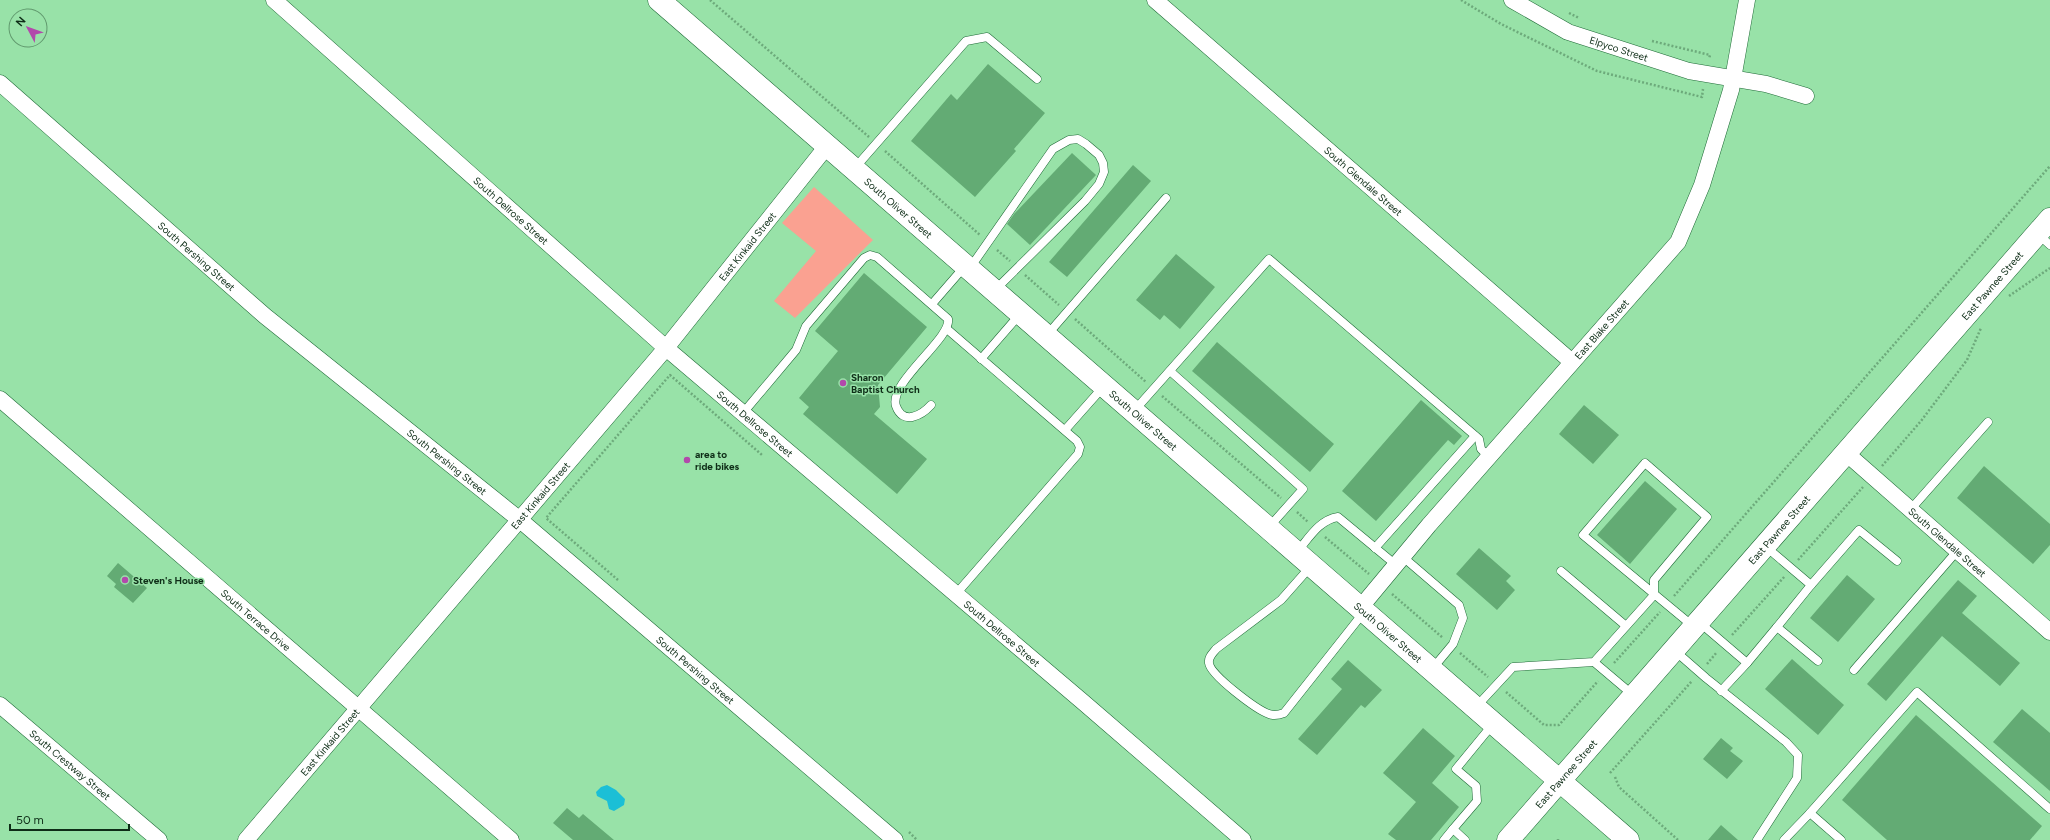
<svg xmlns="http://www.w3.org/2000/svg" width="2050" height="840" viewBox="0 0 2050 840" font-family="Figtree,sans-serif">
  <rect width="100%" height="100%" fill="#98e2a8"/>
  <polygon fill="#faa191" points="814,187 873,240 795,318 774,301 816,251 782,223"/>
  <polygon fill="#1bbfd6" points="607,785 616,790 625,799 624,805 614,811 609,809 607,801 597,796 596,792 601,787"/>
  <g fill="#63ab74">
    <polygon points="988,64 1045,113 1014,149 1016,151 975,197 911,141 951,94 957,100"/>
    <polygon points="1072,153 1096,175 1030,245 1007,224 1014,214"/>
    <polygon points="1133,165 1151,181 1067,277 1049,262"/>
    <polygon points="1176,254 1215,287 1180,329 1164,315 1160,320 1136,300"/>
    <polygon points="864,273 927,327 878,385 880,407 874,414 927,459 897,494 803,414 809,407 799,398 838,351 815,331"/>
    <polygon points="1217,342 1334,444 1310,472 1192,371"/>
    <polygon points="1421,400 1462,436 1454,445 1448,440 1376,521 1342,491"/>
    <polygon points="1584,405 1619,435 1593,464 1559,434"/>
    <polygon points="1984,466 2050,524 2050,545 2033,564 1957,498"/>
    <polygon points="1645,481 1677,509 1630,564 1597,535"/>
    <polygon points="1479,548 1511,576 1506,581 1515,590 1497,610 1456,574"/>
    <polygon points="118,563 147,588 133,603 114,587 116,584 107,576"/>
    <polygon points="1847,575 1875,599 1838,642 1810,618"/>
    <polygon points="1958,580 1977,596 1962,613 2020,663 2000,686 1942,636 1886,701 1867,684"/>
    <polygon points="1792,659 1844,705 1818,735 1765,689"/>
    <polygon points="1348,660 1382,690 1365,708 1361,705 1317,755 1298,739 1342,689 1331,679"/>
    <polygon points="2022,709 2050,733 2050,791 1993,742"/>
    <polygon points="1916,715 2042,826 2030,840 1887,840 1842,800"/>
    <polygon points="1423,728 1455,756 1432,783 1459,807 1431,840 1396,840 1388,834 1416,802 1383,773"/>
    <polygon points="1721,738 1733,748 1730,751 1743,761 1727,779 1703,759"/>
    <polygon points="567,808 579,818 583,814 614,840 573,840 553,823"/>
    <polygon points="1721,825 1738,840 1708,840"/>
  </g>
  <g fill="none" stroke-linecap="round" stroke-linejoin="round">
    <defs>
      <g id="lane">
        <polyline points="854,169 966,41 987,37 1037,79"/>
        <polyline points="2038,234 2050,245"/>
        <polyline points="970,268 1053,149 1069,140 1078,139 1086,144 1099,155 1103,163 1104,172 1099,184 1085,201 995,290"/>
        <polyline points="932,304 965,266"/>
        <polyline points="947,329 1077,441 1080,447 1078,454 956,594"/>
        <polyline points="1047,335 1166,198"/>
        <polyline points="981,359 1020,314"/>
        <polyline points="1170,371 1303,489 1269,527"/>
        <polyline points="1134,411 1269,259 1479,439 1481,449 1489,457"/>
        <path d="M743,413L796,350L806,326L864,258L870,255L877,257L948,319C952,338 888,383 896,406C903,426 922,415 931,405"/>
        <polyline points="1065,430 1104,386"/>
        <polyline points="1911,509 1988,422"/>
        <polyline points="1765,546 1811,585 1777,627 1818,661"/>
        <polyline points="1375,548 1475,436"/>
        <path d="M1297,552C1309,538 1319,520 1338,517L1396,565"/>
        <polyline points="1403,557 1459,605 1463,618 1453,644 1433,668"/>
        <path d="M1311,566L1281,600L1216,649C1213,653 1208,657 1209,663C1210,675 1257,710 1269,714C1274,716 1279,715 1284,713L1364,612"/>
        <polyline points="1561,571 1626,626"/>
        <polyline points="1811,585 1859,530 1897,561"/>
        <polyline points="1699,622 1747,663 1721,691"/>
        <polyline points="1674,650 1706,678 1786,742 1798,755 1797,778 1757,840"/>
        <polyline points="1594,662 1633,695"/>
        <polyline points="1747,663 1777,627"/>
        <polyline points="1854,670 1958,550"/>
        <polyline points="1476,707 1513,667 1594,662 1654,595 1654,580 1707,517 1645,463 1583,535 1694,627"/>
        <polyline points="1810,813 1917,692 2050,809"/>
        <polyline points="1444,840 1453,829"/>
        <polyline points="1465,840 1453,829 1477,801 1476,786 1456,769 1493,724"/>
        <polyline points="1784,840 1810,813 1841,840"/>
      </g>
      <g id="street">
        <path id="s1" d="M274,0L666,348L1083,702L1243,840"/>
        <path id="s2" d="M1155,0L1572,362"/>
        <path id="s3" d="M1512,0L1568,32L1689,71L1766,84L1806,96"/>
        <path id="s4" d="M0,83L265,316L520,520L895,840"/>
        <path id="s5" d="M0,399L511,840"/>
        <path id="s6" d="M1846,453L2050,632"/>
        <path id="s7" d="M1360,608L1429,525L1678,242L1702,185L1731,90L1747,0"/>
        <path id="s8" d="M0,705L159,840"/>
        <path id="s9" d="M246,840L666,348L827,146"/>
      </g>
      <g id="secondary">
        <path id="s10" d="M659,0L1628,840"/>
        <path id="s11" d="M1508,840L2050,219"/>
      </g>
    </defs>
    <use href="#lane" stroke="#1f6a37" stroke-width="9"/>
    <use href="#street" stroke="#1f6a37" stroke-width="17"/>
    <use href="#secondary" stroke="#1f6a37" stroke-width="23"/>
    <g stroke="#6daa7b" stroke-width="2.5" stroke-dasharray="2 2" stroke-linecap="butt">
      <polyline points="710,0 869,137"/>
      <polyline points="1461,0 1501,24 1597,71 1702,97 1703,89"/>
      <polyline points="1569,13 1579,18"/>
      <polyline points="1652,41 1710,55 1709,59"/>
      <polyline points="885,151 980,235"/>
      <polyline points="997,250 1010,261"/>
      <polyline points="1025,275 1059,305"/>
      <polyline points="2009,296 2050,268"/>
      <polyline points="1075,319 1146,382"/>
      <polyline points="1162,396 1281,498"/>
      <polyline points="1882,466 1921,421 1967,360 1981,328"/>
      <polyline points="1297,512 1308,522"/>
      <polyline points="1325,537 1369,574"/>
      <polyline points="1798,560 1863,487"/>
      <polyline points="618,580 546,518 670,375 762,455"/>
      <polyline points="1392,594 1443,638"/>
      <polyline points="1674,596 2050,166"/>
      <polyline points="1732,635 1785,576"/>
      <polyline points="1460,653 1488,677"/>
      <polyline points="1614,663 1660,612"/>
      <polyline points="1707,664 1717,652"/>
      <polyline points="1506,692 1544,725 1559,725 1598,681"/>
      <polyline points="1610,773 1692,681"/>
      <polyline points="1615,777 1619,787 1678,840"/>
      <polyline points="909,832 917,840"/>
      <polyline points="1558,839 1558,840"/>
    </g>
    <use href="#lane" stroke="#fff" stroke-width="8"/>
    <use href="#street" stroke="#fff" stroke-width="16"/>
    <use href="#secondary" stroke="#fff" stroke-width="22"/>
  </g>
  <g fill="#b249ab" stroke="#98e2a8" stroke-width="1.5">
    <circle cx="843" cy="383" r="4"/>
    <circle cx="687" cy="460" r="4"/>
    <circle cx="125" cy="580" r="4"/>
  </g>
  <g text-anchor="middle" stroke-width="3" stroke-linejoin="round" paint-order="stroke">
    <g font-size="10" fill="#0e2d17" stroke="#98e2a8">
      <text dy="4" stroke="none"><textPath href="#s3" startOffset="118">Elpyco Street</textPath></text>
      <text dy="4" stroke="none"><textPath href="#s2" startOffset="276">South Glendale Street</textPath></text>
      <text dy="4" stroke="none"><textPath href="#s10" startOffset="317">South Oliver Street</textPath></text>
      <text dy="4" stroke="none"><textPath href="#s1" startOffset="317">South Dellrose Street</textPath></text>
      <text dy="4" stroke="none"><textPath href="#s9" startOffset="777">East Kinkaid Street</textPath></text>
      <text dy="4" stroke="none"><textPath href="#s4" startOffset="262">South Pershing Street</textPath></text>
      <text dy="4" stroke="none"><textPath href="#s11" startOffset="736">East Pawnee Street</textPath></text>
      <text dy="4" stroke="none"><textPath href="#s7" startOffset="369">East Blake Street</textPath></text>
      <text dy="4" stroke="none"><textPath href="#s10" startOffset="641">South Oliver Street</textPath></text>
      <text dy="4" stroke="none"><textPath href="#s1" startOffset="641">South Dellrose Street</textPath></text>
      <text dy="4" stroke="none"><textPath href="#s4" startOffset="586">South Pershing Street</textPath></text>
      <text dy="4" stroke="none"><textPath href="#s9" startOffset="453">East Kinkaid Street</textPath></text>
      <text dy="4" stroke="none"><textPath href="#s11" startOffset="412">East Pawnee Street</textPath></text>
      <text dy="4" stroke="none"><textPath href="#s6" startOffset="135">South Glendale Street</textPath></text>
      <text dy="4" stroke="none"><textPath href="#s5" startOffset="338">South Terrace Drive</textPath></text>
      <text dy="4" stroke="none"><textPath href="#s10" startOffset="965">South Oliver Street</textPath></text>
      <text dy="4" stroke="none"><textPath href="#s1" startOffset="965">South Dellrose Street</textPath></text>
      <text dy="4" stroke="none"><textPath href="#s4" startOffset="910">South Pershing Street</textPath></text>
      <text dy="4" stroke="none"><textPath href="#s9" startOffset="129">East Kinkaid Street</textPath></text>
      <text dy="4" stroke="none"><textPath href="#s8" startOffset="92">South Crestway Street</textPath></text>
      <text dy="4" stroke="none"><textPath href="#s11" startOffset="88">East Pawnee Street</textPath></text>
    </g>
    <g font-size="10" font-weight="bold" fill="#0e2d17" stroke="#98e2a8" text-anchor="start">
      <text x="851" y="381">Sharon<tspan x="851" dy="12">Baptist Church</tspan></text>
      <text x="695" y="458">area to<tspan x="695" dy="12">ride bikes</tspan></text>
      <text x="133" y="584">Steven's House</text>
    </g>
  </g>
  <g transform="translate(28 28) rotate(311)"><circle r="19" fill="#98e2a8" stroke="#619a6e"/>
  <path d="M0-3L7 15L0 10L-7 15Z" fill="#b249ab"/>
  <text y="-6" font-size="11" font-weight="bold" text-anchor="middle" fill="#0e2d17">N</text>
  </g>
  <path d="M10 824v6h119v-6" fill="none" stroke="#0e2d17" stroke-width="2"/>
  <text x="16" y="824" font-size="12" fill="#0e2d17" stroke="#98e2a8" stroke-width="3" paint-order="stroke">50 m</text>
</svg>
